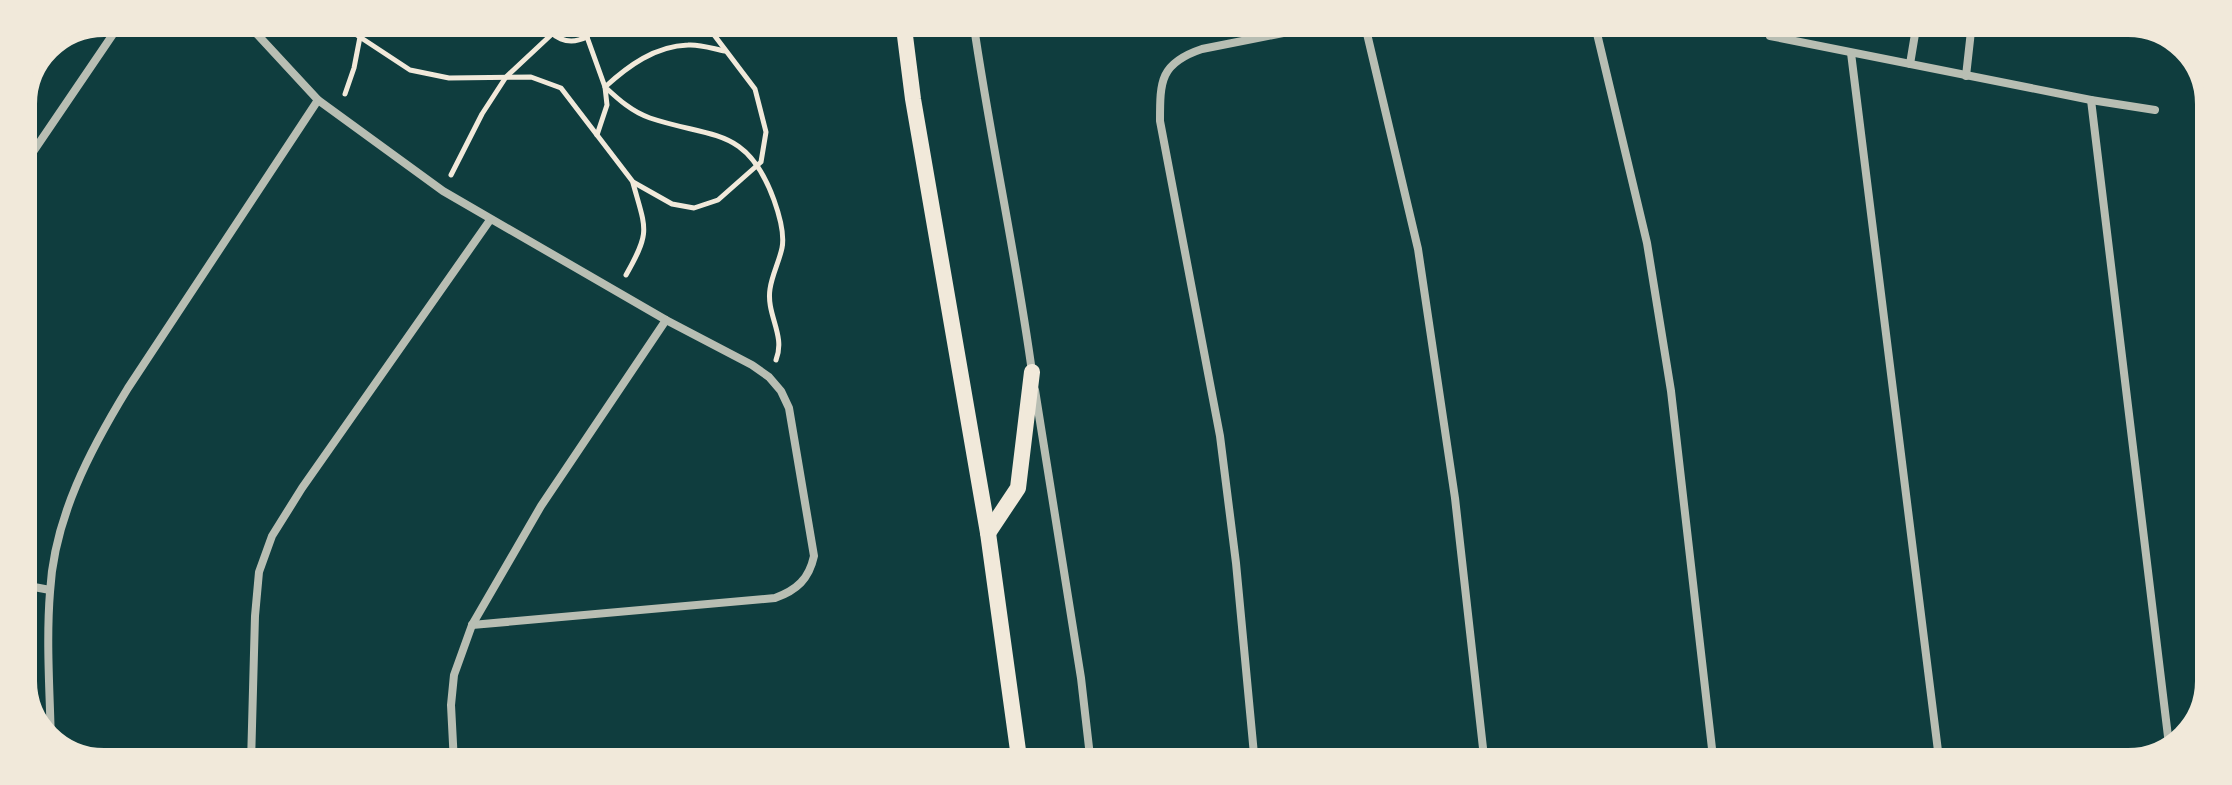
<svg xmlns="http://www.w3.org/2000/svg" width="2232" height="785" viewBox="0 0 2232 785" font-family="Helvetica,sans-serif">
  <rect width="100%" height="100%" fill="#0f3d3e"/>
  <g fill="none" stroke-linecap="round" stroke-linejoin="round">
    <g stroke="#f1e9da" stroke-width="5">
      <polyline points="331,18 410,70 449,78 531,77 561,88 633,182 672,204 694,208 718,200 761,162 766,132 755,89 702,19"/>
      <path d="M543,19C551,39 568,46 587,37L599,19"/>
      <polyline points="587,37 605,87 607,105 597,135"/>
      <path d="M725,51C714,49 700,44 688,45C655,46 628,66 605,87C618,99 632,112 650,118C713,139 747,126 774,200C779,214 785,233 782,248C779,262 772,275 770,289C766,315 786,335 776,360"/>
      <polyline points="345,94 354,68 360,37"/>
      <polyline points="451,175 482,114 506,77 552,34"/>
      <path d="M626,275C651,231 646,230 633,183"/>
    </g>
    <g stroke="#b8beb3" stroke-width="8">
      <path d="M242,18L318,100L443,191L666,320L752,365L769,377L781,391L789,408L814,556C809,579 797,590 775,598L472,625"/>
      <path d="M973,20C990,138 1016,254 1032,372"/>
      <polyline points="1364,21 1418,249 1455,498 1485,766"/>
      <polyline points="1594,21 1647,243 1671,391 1714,766"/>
      <polyline points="1629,21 1658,24"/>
      <polyline points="1770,36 2091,100 2155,110"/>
      <polyline points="1851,53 1940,767"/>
      <polyline points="1910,64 1917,22"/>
      <polyline points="1966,76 1972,22"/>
      <polyline points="2091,100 2170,753"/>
      <polyline points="18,174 124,18"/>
      <polyline points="1035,390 1081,678 1091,765"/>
      <polyline points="18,584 50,590"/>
      <path d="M51,744C50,694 46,642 50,592C54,518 90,450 128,388L318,100"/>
      <polyline points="251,763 255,616 259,572 272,536 302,488 490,220"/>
      <polyline points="454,763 451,705 454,675 472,625 541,506 666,320"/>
      <path d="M1255,765L1236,563L1220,436L1160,121C1160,81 1160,63 1202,49L1344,21"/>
    </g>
    <g stroke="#f1e9da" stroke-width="16">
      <polyline points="903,20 913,99 988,533 1020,765"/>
      <polyline points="988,533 1018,488 1032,372"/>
    </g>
  </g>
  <path d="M0 0H2232V785H0ZM104 32H2128A72 72 0 0 1 2200 104V681A72 72 0 0 1 2128 753H104A72 72 0 0 1 32 681V104A72 72 0 0 1 104 32Z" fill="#f1e9da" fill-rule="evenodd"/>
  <path fill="none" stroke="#f1e9da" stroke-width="10" d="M104 32H2128A72 72 0 0 1 2200 104V681A72 72 0 0 1 2128 753H104A72 72 0 0 1 32 681V104A72 72 0 0 1 104 32Z"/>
</svg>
